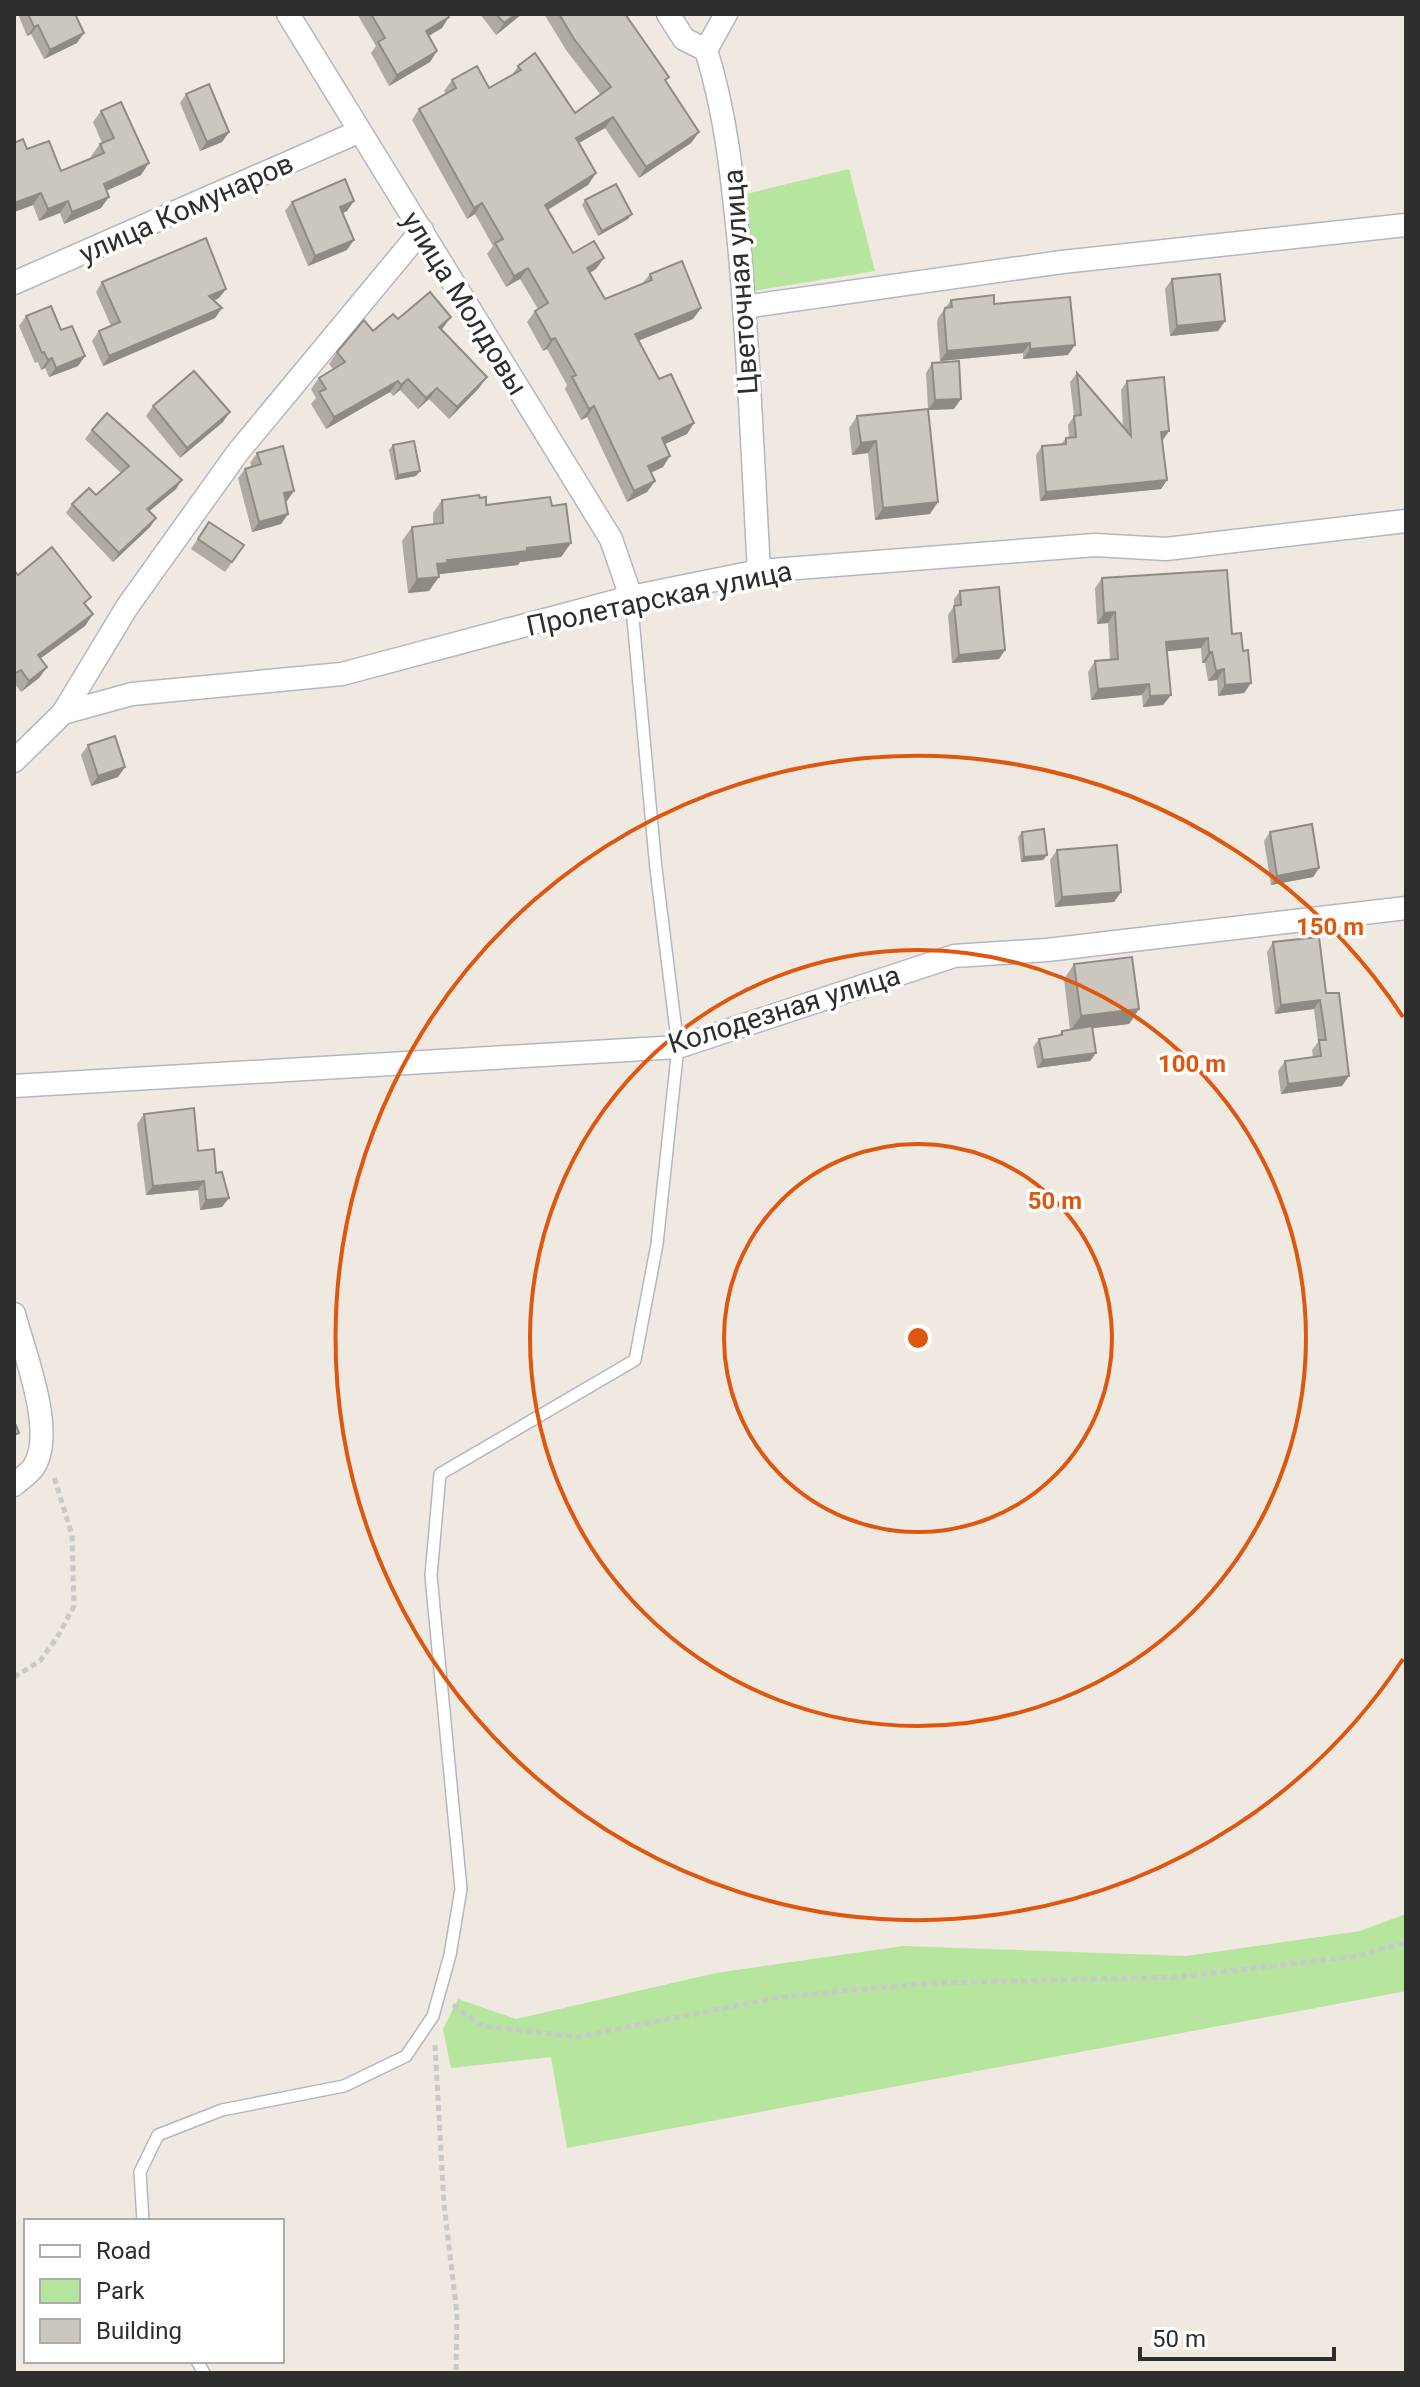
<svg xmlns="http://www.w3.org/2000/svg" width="1420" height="2387" viewBox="0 0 1420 2387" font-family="Roboto,sans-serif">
  <rect width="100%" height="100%" fill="#efe9e1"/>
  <g fill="#b6e59e">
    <polygon points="849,169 875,271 753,291 746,194"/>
    <polygon points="1406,1914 1406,1991 567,2148 551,2057 451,2068 443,2029 458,1999 516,2019 716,1973 903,1946 1186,1956 1360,1931"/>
  </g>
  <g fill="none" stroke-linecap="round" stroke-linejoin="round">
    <defs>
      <g id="lane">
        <polyline points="143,2221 140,2172 158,2135 222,2110 344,2086 406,2056 433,2016 450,1955 461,1889 431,1576 440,1474 635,1360 657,1244 678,1047 656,869 631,597"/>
        <polyline points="197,2361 204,2373"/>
      </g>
      <g id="street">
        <polyline points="288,14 611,539 631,597"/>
        <path d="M668,14L684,39L706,50C727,117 733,184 740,254C749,359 753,465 759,571"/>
        <polyline points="706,50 726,14"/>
        <polyline points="14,283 358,132"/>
        <polyline points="744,307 1062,262 1406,225"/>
        <polyline points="63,713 127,607 238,452 422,230"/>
        <polyline points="14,761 63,713 132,694 342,674 631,597 759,571 1095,545 1166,549 1406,521"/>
        <polyline points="14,1086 678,1047 954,956 1047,950 1406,908"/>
        <path d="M14,1314C24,1352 57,1434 33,1468C28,1474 20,1480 14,1485"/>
      </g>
    </defs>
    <use href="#lane" stroke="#b4b7c1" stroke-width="14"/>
    <use href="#street" stroke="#b4b7c1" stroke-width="25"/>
    <g stroke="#c9c9c9" stroke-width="5" stroke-dasharray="6 4" stroke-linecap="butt">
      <polyline points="14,1677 40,1661 58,1636 74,1606 72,1535 54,1477"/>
      <polyline points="453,2005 483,2026 577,2037 781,1997 932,1983 1177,1977 1351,1957 1406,1943"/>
      <polyline points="435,2045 444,2204 457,2314 456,2373"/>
    </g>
    <use href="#lane" stroke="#fff" stroke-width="11"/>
    <use href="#street" stroke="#fff" stroke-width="22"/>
  </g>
  <g fill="#afaba4">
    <polygon points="18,14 75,14 77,43 44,59 31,34 27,36"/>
    <polygon points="357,14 448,14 442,28 429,36 437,51 430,62 389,86 371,53 376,46"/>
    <polygon points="480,14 522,14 496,35"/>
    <polygon points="544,14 625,14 666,82 699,132 691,143 639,178 605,128 579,143 596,173 588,185 548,210 573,253 596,269 590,273 605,299 642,284 650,274 701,308 693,319 638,341 659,379 694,423 687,434 665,444 663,467 651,473 655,481 647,492 627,502 587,417 581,420 565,389 567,385 547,349 543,351 527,322 535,311 538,309 520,279 506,287 487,254 493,246 475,214 467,219 412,120 419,109 446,94 444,91 452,80 489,88 512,75 518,66 575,113 600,94 566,50"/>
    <polygon points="186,94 229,132 222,142 200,151 180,103"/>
    <polygon points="101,111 141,175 107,190 101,208 64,224 60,213 39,221 33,205 14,212 14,143 27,149 61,171 92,158 91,156 100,144 102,143 93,122"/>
    <polygon points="585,200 628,219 598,236 582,205"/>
    <polygon points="292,202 347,211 343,213 347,250 308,266 285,211"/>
    <polygon points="1172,279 1225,321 1218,331 1170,336 1165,289"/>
    <polygon points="102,282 226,289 219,298 214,301 222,308 215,318 103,366 92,341 99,331 111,326 96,292"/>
    <polygon points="951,300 994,304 1068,355 1023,359 1023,353 940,361 937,323 938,318"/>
    <polygon points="26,316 61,330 85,356 78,366 49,377 45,368 41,370 38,362 35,363 19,326"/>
    <polygon points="398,319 443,328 441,330 479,388 449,419 429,399 418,409 400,390 393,396 390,392 326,429 311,404 316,398 311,389 319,378 333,369 329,364 337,352 373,331"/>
    <polygon points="932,363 954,409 929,410 930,514 875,520 868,453 852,455 849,428 857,416 928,409 926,373"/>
    <polygon points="1077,373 1123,427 1121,390 1127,381 1169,431 1162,440 1167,480 1161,489 1040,501 1036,455 1042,446 1061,444 1066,438 1069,437 1068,425 1074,416 1070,382"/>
    <polygon points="153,406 223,422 180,458 146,416"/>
    <polygon points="92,430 176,489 149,511 156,518 150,527 113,562 66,513 72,504 96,495 121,473 85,439"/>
    <polygon points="393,445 416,476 395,480 389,450"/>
    <polygon points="257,453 287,501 286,501 288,514 281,524 252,532 238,478 245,469 252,467 250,463"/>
    <polygon points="480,498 486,505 552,506 571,543 561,557 520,562 518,565 440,574 429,591 408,593 402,541 412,527 433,524 433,513 442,500"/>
    <polygon points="209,522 244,545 225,572 191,549"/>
    <polygon points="14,570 18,575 86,606 93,614 85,626 41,658 47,667 39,678 21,692 14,683"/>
    <polygon points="1102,578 1232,634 1243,651 1251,683 1244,693 1218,696 1217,680 1208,681 1205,663 1202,663 1201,648 1167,651 1171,695 1163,705 1143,707 1142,695 1091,700 1088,672 1095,661 1110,660 1108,623 1097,624 1095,588"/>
    <polygon points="960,591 1005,650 999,659 952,663 948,615 954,606 954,599"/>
    <polygon points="88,745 125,767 118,777 91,786 81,755"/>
    <polygon points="1022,832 1047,855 1043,860 1021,862 1018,837"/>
    <polygon points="1270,832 1319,868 1313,877 1271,885 1264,841"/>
    <polygon points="1057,850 1121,892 1114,902 1055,907 1050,860"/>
    <polygon points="1273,942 1326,993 1342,1086 1281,1094 1278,1071 1285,1061 1313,1057 1312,1050 1318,1042 1314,1009 1275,1014 1267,952"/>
    <polygon points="1074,964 1139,1009 1129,1024 1092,1028 1096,1053 1090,1061 1037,1068 1033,1047 1039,1039 1059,1035 1062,1031 1070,1030 1064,979"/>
    <polygon points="144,1114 198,1151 216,1173 222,1207 200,1210 198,1190 146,1195 137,1124"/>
  </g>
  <g fill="#8e8b86">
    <polygon points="516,14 522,14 496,35 504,23"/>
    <polygon points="449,17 442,28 418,42 426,31"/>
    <polygon points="38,25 31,34 27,36 34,27"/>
    <polygon points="84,33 77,43 44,59 50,50"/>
    <polygon points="437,51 430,62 389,86 397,75"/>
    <polygon points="613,117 605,128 568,149 576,138"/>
    <polygon points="229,132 222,142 200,151 207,142"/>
    <polygon points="699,132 691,143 639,178 646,167"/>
    <polygon points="149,163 141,175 95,196 104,184"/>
    <polygon points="596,173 588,185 537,216 545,205"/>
    <polygon points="41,193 33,205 14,212 14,203"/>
    <polygon points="109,197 101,208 64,224 72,212"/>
    <polygon points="68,201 60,213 39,221 48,209"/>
    <polygon points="354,201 347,211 333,217 340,207"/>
    <polygon points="482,203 475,214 467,219 474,208"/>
    <polygon points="632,214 628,219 598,236 602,231"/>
    <polygon points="354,240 347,250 308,266 315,256"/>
    <polygon points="604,258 596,269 579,279 587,268"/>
    <polygon points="528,268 520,279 506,287 514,276"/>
    <polygon points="226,289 219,298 202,306 209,296"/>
    <polygon points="222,308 215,318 103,366 109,356"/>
    <polygon points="701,308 693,319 627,345 635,334"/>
    <polygon points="451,317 443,328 431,339 439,327"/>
    <polygon points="1225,321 1218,331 1170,336 1177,326"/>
    <polygon points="555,338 547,349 543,351 551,340"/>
    <polygon points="1030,343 1023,353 940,361 947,351"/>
    <polygon points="1075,345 1068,355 1023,359 1030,349"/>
    <polygon points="85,356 78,366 49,377 56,368"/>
    <polygon points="52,358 45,368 41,370 48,360"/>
    <polygon points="487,377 479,388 449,419 457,407"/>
    <polygon points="408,379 400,390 393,396 401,385"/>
    <polygon points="398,381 390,392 326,429 334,417"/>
    <polygon points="437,388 429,399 418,409 426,398"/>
    <polygon points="961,399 954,409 928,410 935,400"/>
    <polygon points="594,406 587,417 581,420 589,409"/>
    <polygon points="230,412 223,422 180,458 187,448"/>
    <polygon points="694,423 687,434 654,449 662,438"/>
    <polygon points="1169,431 1163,440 1155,441 1161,432"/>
    <polygon points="876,441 868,453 852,455 861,443"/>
    <polygon points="670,456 663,467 640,477 648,466"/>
    <polygon points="420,471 416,476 395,480 398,475"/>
    <polygon points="182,480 176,489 141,518 147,509"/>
    <polygon points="1167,480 1161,489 1040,501 1046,492"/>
    <polygon points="655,481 647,492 627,502 634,491"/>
    <polygon points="294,491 287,501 277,503 284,493"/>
    <polygon points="938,502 930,514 875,520 883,508"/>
    <polygon points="288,514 281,524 252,532 259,522"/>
    <polygon points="156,518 150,527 113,562 119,553"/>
    <polygon points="571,543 561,557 520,562 518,565 440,574 438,577 437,564 447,560"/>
    <polygon points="439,577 429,591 408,593 417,579"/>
    <polygon points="1115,612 1108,623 1097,624 1104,613"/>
    <polygon points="93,614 85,626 30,666 38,655"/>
    <polygon points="1208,638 1201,648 1159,652 1166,642"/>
    <polygon points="1005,650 999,659 952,663 959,655"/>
    <polygon points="1209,652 1212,652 1205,663 1202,663"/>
    <polygon points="47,667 39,678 21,692 29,681"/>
    <polygon points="1224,669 1217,680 1208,681 1216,671"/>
    <polygon points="1251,683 1244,693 1218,696 1225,685"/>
    <polygon points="1149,684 1142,695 1091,700 1098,689"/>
    <polygon points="1171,695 1163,705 1143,707 1150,696"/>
    <polygon points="125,767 118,777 91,786 98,776"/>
    <polygon points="1047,855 1043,860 1021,862 1024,857"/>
    <polygon points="1319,868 1313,877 1271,885 1277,876"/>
    <polygon points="1121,892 1114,902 1055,907 1062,897"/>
    <polygon points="1320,1000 1314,1009 1275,1014 1281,1005"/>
    <polygon points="1139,1009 1129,1024 1070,1031 1081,1016"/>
    <polygon points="1096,1053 1090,1061 1037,1068 1043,1060"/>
    <polygon points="1349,1076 1342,1086 1281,1094 1288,1084"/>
    <polygon points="204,1181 198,1190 146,1195 153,1186"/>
    <polygon points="229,1198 222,1207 200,1210 206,1200"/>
  </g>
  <g fill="#cbc7bf" stroke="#8e8b86" stroke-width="2">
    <polygon points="28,14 75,14 84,33 50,50 38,25 34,27"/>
    <polygon points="371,14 448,14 449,17 426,31 437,51 397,75 378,42 385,38"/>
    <polygon points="496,14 516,14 504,23"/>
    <polygon points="559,14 625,14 669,77 665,80 699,132 646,167 613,117 576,138 596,173 545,205 573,253 594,241 604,258 587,268 605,299 652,280 650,274 682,261 701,308 635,334 659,379 671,374 694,423 662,438 670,456 648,466 655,481 634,491 594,406 589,409 572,377 576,375 555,338 551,340 535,311 548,303 528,268 514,276 495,243 503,239 482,203 474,208 419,109 456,88 452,80 477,66 489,88 521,70 518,66 535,53 575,113 611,87 574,39"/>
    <polygon points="209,84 229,132 207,142 186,94"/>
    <polygon points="121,102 149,163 104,184 109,197 72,212 68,201 48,209 41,193 14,203 14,143 23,139 27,149 49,141 61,171 104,153 100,144 114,138 101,111"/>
    <polygon points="345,179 354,201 340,207 354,240 315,256 292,202"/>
    <polygon points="616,184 632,214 602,231 585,200"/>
    <polygon points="206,238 226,289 209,296 222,308 109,356 99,331 120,322 102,282"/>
    <polygon points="1220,274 1225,321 1177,326 1172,279"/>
    <polygon points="430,292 451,317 439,327 487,377 457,407 437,388 426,398 408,379 401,385 398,381 334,417 319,392 326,389 319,378 345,362 337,352 364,320 373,331 393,314 398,319"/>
    <polygon points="994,295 994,304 1070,297 1075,345 1030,349 1030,343 947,351 944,313 945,308 952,307 951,300"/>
    <polygon points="51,306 61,330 72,326 85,356 56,368 52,358 48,360 44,352 42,353 26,316"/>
    <polygon points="959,361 961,399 935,400 932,363"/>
    <polygon points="194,371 230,412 187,448 153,406"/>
    <polygon points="1077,373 1131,436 1127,381 1164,377 1169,431 1161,432 1167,480 1046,492 1042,446 1066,444 1066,438 1076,437 1074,416 1081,415"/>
    <polygon points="928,409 938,502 883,508 876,441 861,443 857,416"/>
    <polygon points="107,413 182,480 147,509 156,518 119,553 72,504 89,488 96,495 129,466 92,430"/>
    <polygon points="414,441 420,471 398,475 393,445"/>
    <polygon points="283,446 294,491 284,493 288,514 259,522 245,469 261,464 257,453"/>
    <polygon points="479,495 480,498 486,497 486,505 550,497 552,506 566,504 571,543 527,548 527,551 447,560 448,563 437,564 439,577 417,579 412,527 443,523 442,500"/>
    <polygon points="209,522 244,545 232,562 198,539"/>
    <polygon points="52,547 91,597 84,603 93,614 38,655 47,667 29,681 21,670 16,673 14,671 14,570 18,575"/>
    <polygon points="1227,570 1232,634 1241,633 1243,651 1248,650 1251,683 1225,685 1224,669 1216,671 1212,652 1209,652 1208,638 1166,642 1171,695 1150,696 1149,684 1098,689 1095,661 1118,659 1115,612 1104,613 1102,578"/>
    <polygon points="999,587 1005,650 959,655 954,606 961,605 960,591"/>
    <polygon points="115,736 125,767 98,776 88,745"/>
    <polygon points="1312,824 1319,868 1277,876 1270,832"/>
    <polygon points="1044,829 1047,855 1024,857 1022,832"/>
    <polygon points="1117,845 1121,892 1062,897 1057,850"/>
    <polygon points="1319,937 1326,993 1339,993 1349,1076 1288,1084 1285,1061 1321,1056 1319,1040 1326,1040 1320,1000 1281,1005 1273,942"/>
    <polygon points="1132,957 1139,1009 1081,1016 1074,964"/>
    <polygon points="1092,1026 1096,1053 1043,1060 1039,1039 1062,1035 1062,1031"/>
    <polygon points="194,1108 198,1151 214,1149 216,1173 222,1172 229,1198 206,1200 204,1181 153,1186 144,1114"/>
    <polygon points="14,1421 19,1433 14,1435"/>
  </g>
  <g fill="none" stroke="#df570e" stroke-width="4">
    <circle cx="918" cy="1338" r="194"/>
    <circle cx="918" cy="1338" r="388"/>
    <path d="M1403 1659A582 582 0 1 1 1403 1017"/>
  </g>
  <g text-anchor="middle" stroke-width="7" stroke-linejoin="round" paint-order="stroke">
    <g font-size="28" fill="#2e2e2e" stroke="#fff">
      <text transform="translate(186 208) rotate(-24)" y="10">улица Комунаров</text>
      <text transform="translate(740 282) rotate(-94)" y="10">Цветочная улица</text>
      <text transform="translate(465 303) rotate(58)" y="10">улица Молдовы</text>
      <text transform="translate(659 598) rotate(-12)" y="10">Пролетарская улица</text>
      <text transform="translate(784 1009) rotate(-17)" y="10">Колодезная улица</text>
    </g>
  </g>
  <circle cx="918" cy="1338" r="12" fill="#df570e" stroke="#fff" stroke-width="4"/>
  <g font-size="24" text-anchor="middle" font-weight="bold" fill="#df570e" stroke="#fff" stroke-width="7" stroke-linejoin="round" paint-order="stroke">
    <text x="1330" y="935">150 m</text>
    <text x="1192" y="1072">100 m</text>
    <text x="1055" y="1209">50 m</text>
  </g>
  <rect width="1420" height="2387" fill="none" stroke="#2e2e2e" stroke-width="32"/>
  <rect x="24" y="2219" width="260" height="144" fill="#ffffff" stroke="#ababab" stroke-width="2"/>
  <rect x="40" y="2245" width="40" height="12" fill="#ffffff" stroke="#ababab" stroke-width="2"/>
  <text x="96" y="2259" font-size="24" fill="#2e2e2e">Road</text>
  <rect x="40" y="2279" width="40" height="24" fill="#b6e59e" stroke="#ababab" stroke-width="2"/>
  <text x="96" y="2299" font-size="24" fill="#2e2e2e">Park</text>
  <rect x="40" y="2319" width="40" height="24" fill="#cbc7bf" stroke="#ababab" stroke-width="2"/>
  <text x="96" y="2339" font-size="24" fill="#2e2e2e">Building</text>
  <path d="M1140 2347v12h194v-12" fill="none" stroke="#2e2e2e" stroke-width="4"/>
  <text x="1152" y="2347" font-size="24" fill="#2e2e2e" stroke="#ffffff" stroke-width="6" paint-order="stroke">50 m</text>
</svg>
